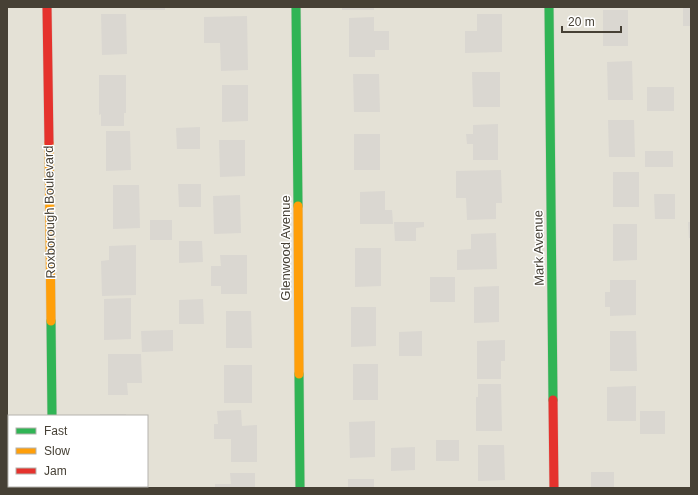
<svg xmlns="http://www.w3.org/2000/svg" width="698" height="495" viewBox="0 0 698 495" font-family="Helvetica,sans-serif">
  <rect width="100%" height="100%" fill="#f0efe9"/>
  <path fill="#e4e1d6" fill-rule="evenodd" d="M7,7H691V488H7ZM9,416H147V486H9Z"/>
  <g fill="#dad7d1">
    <rect x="140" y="7" width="25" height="3"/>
    <rect x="342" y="7" width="32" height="3"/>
    <rect x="683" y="7" width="8" height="19"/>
    <rect x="603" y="10" width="25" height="36"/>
    <polygon points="101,14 126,14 127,54 102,55"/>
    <polygon points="477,14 502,14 502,52 465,53 465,31 477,31"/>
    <polygon points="247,16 248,70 221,71 220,43 204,43 204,17"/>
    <polygon points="374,17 374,31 389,31 389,50 375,50 375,57 349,57 349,18"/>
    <polygon points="632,61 633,100 608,100 607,62"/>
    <polygon points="472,72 500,72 500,107 473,107"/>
    <polygon points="353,74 379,74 380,112 354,112"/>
    <polygon points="99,75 126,75 126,113 124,113 124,126 101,126 101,114 99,115"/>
    <polygon points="222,85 248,85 248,121 222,122"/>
    <rect x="647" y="87" width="27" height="24"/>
    <polygon points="608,120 634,120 635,157 609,157"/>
    <polygon points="498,124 498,160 473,160 473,144 467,144 466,134 473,134 473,125"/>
    <polygon points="200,127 200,149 177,149 176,128"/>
    <polygon points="106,131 130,131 131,170 106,171"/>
    <rect x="354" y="134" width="26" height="36"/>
    <polygon points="219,140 245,140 245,176 220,177"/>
    <rect x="645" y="151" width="28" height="16"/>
    <polygon points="501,170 502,203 496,203 496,219 467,220 466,198 456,198 456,171"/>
    <rect x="613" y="172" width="26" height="35"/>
    <polygon points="178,184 201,184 201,207 179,207"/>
    <polygon points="113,185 139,185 140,228 113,229"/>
    <polygon points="385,191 385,210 392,210 393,224 360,224 360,192"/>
    <polygon points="654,194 675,194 675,219 655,219"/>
    <polygon points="240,195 241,233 214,234 213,196"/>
    <rect x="150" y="220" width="22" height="20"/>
    <polygon points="394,222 424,222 424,227 416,228 416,241 395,241"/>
    <polygon points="688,222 691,222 691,238 689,238"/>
    <polygon points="613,224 637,224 637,260 613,261"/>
    <polygon points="496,233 497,269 457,270 457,250 471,249 471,234"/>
    <polygon points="179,241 202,241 203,262 179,263"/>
    <polygon points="136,245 136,295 102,296 101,261 109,260 109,246"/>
    <polygon points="355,248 381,248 381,286 355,287"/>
    <polygon points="220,255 247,255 247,294 221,294 221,286 211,286 211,266 221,266"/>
    <rect x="430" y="277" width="25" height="25"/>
    <polygon points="610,280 636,280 636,315 610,316 610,307 605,307 605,292 610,292"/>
    <polygon points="499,286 499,322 474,323 474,287"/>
    <polygon points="131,298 131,339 104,340 104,299"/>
    <polygon points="203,299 204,324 179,324 179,300"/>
    <polygon points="351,307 376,307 376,346 351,347"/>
    <polygon points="226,311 251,311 252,348 226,348"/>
    <polygon points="173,330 173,351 142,352 141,331"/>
    <polygon points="422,331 422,356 399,356 399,332"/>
    <polygon points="610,331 636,331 637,371 610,371"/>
    <polygon points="505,340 505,361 501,361 501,379 477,379 477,341"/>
    <polygon points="108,354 141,354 142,383 127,383 128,395 108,395"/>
    <rect x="353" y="364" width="25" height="36"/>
    <rect x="224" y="365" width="28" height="38"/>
    <polygon points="478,384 501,384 502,431 476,431 476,397 478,397"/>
    <polygon points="636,386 636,421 607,421 607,387"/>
    <polygon points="241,410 242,426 257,425 257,462 231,462 231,439 214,439 214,424 218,424 217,411"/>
    <rect x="640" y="411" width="25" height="23"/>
    <rect x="100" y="414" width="26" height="2"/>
    <polygon points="375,421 375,457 350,458 349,422"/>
    <rect x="436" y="440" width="23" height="21"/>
    <polygon points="478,445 504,445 505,480 478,481"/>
    <polygon points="415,447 415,470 391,471 391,448"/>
    <rect x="591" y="472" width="23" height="16"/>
    <polygon points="230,473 255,473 255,488 215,488 215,484 231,484"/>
    <rect x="348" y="479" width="26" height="9"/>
    <rect x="102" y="486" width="25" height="2"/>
  </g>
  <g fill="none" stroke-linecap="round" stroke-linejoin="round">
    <defs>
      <polyline id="street" points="53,486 53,488"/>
      <g id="fast">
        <polyline points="296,7 298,206"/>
        <polyline points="549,7 553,400"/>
        <polyline points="51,321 52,416"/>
        <polyline points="299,374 300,488"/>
      </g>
      <g id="slow">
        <polyline points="49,143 51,321"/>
        <polyline points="298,206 299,374"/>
      </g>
      <g id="jam">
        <polyline points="47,7 49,143"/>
        <polyline points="553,400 554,488"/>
      </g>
    </defs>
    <use href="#street" stroke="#ceccc7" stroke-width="23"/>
    <use href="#fast" stroke="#cfccc0" stroke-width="10"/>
    <use href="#slow" stroke="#cfccc0" stroke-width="10"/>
    <use href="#jam" stroke="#cfccc0" stroke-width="10"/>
    <use href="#street" stroke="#fdfdfc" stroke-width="22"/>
    <use href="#fast" stroke="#30b455" stroke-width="9"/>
    <use href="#slow" stroke="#ff9f0a" stroke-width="9"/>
    <use href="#jam" stroke="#e5322d" stroke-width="9"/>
  </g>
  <g text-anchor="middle" stroke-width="3" stroke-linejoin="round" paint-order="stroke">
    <g font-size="13" fill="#464035" stroke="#fff">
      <text transform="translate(49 212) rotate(-91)" y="5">Roxborough Boulevard</text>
      <text transform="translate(285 248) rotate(-90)" y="5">Glenwood Avenue</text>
      <text transform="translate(538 248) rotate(-91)" y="5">Mark Avenue</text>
    </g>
  </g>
  <rect width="698" height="495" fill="none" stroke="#464035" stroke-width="16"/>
  <rect x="8" y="415" width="140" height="72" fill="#ffffff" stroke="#b5b3ae"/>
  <rect x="16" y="428" width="20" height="6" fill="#30b455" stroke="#b5b3ae"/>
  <text x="44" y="435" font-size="12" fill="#464035">Fast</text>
  <rect x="16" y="448" width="20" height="6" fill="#ff9f0a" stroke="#b5b3ae"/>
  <text x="44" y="455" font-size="12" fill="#464035">Slow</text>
  <rect x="16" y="468" width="20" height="6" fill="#e5322d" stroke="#b5b3ae"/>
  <text x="44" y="475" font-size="12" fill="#464035">Jam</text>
  <path d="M562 26v6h59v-6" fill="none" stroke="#464035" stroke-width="2"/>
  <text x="568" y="26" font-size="12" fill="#464035" stroke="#ffffff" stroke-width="3" paint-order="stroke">20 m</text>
</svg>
